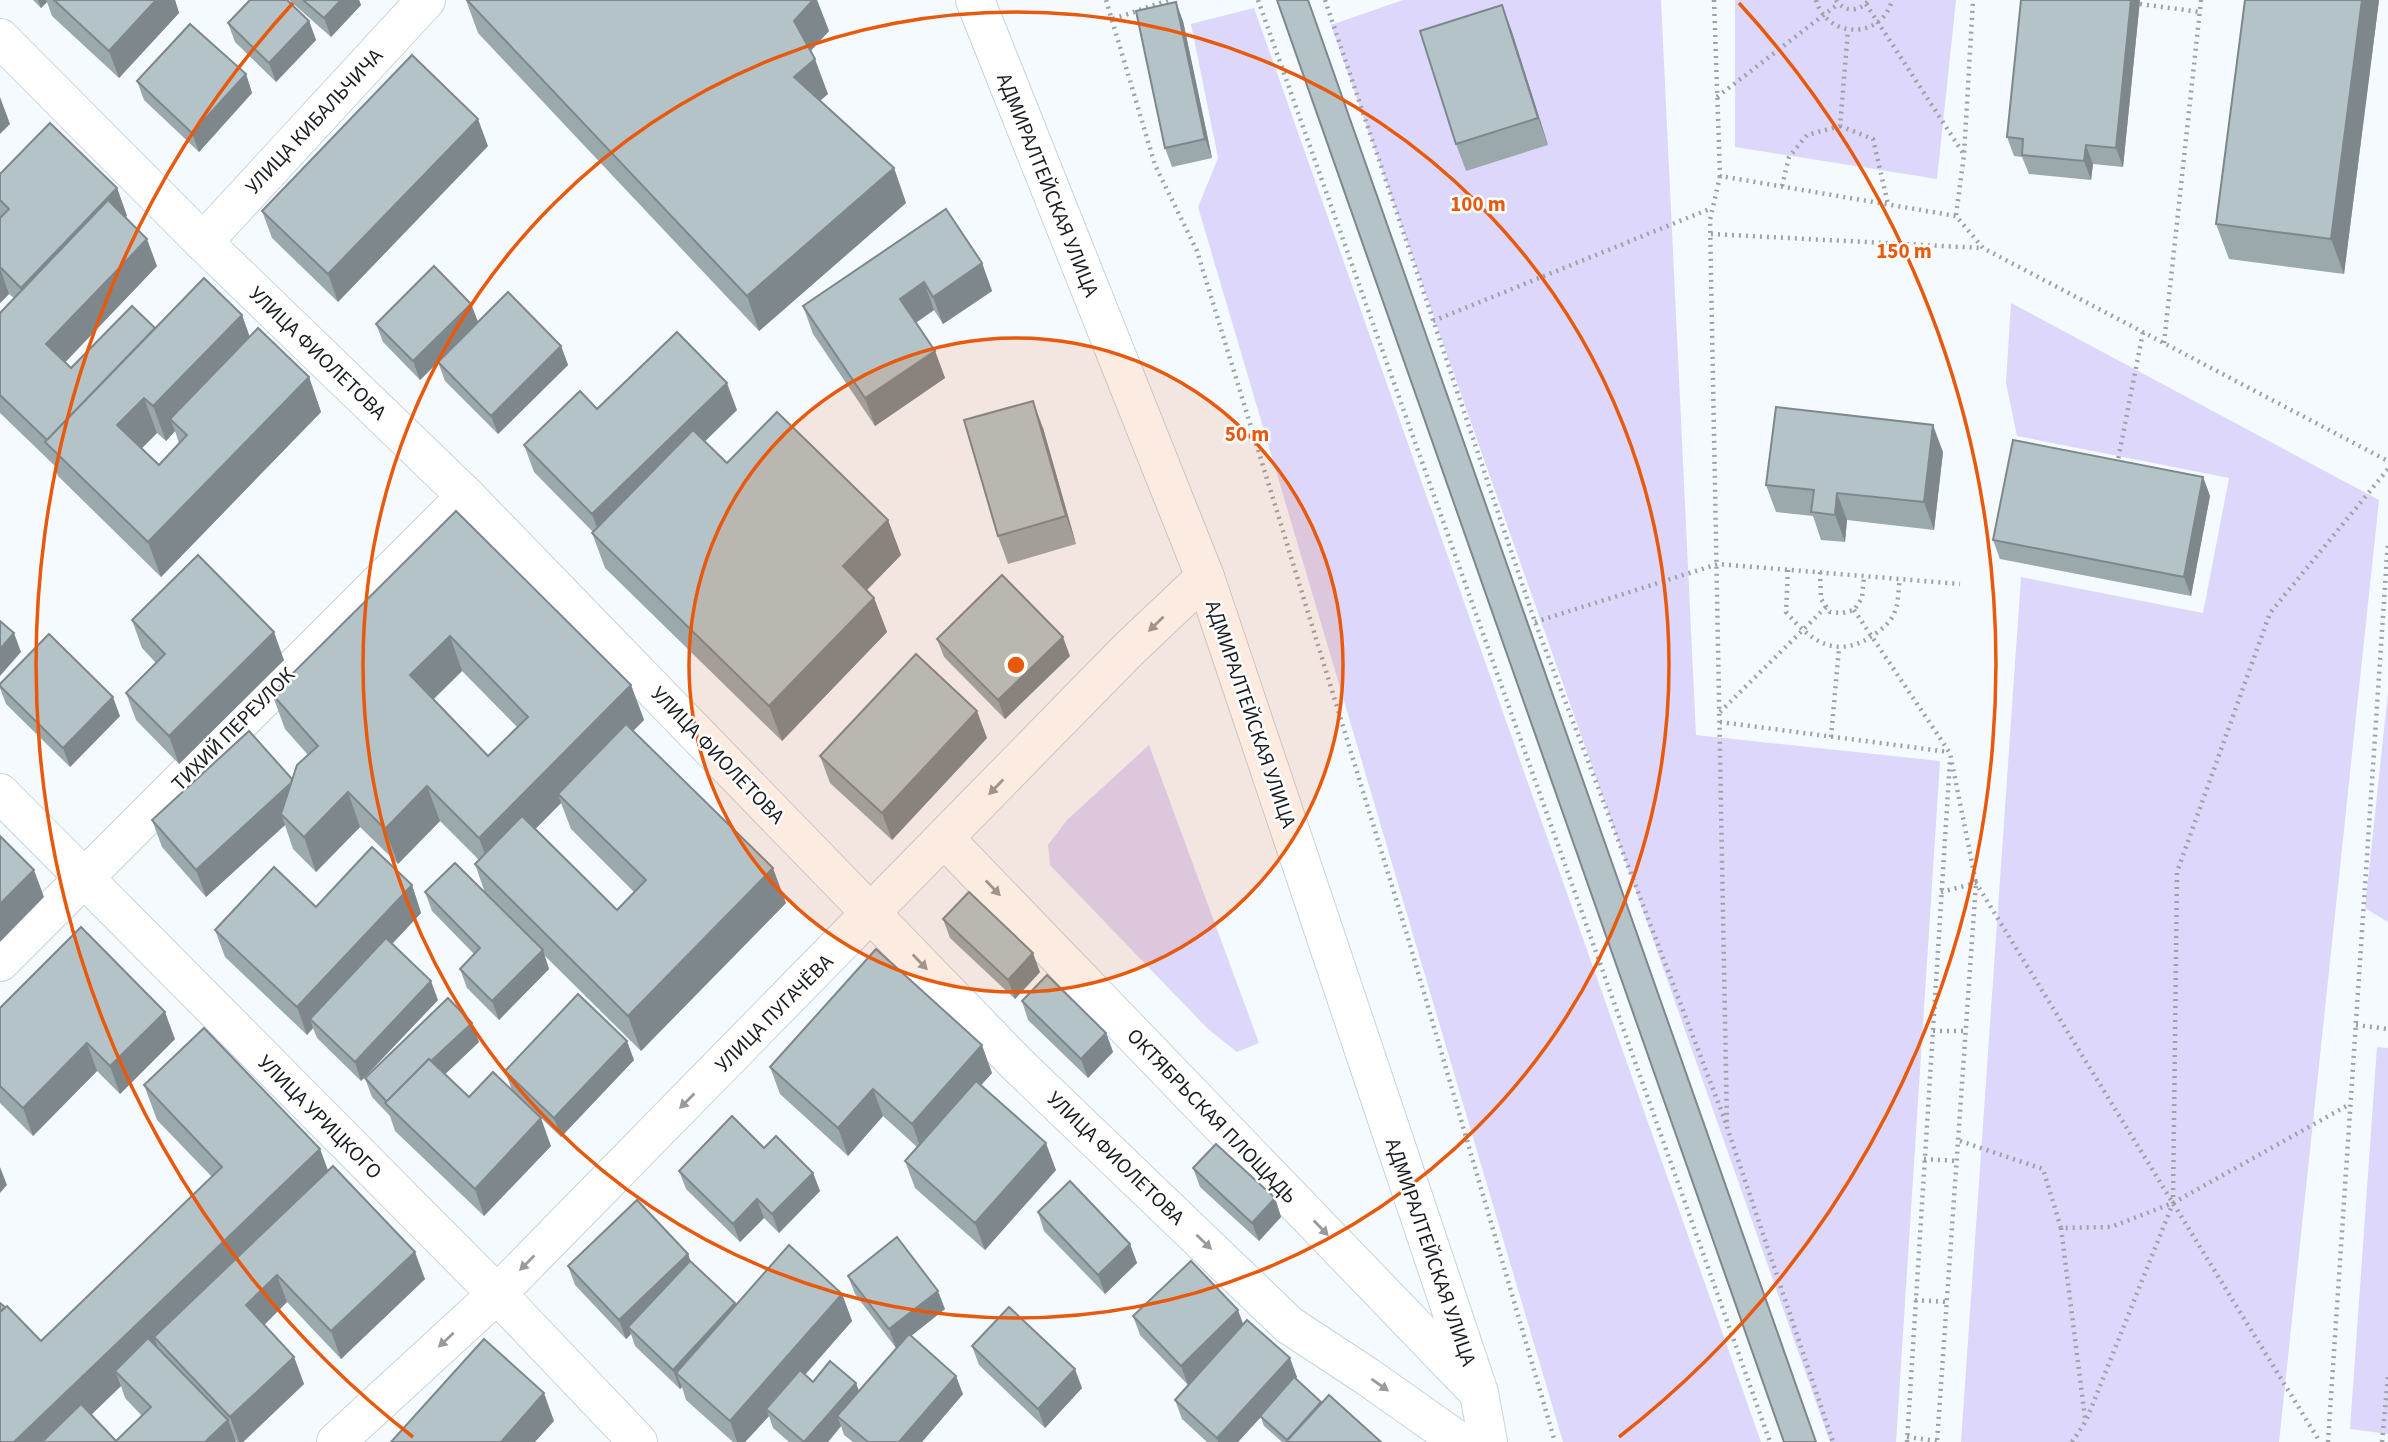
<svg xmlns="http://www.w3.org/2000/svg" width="2388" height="1442" viewBox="0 0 2388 1442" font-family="'Source Sans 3',sans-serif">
  <rect width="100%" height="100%" fill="#f5fafe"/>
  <g fill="#dcd7fb">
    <polygon points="1403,0 1661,0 1696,735 1940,761 1896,1442 1830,1442 1331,25"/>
    <polygon points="1735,0 1956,0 1937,179 1735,147"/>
    <polygon points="1254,8 1761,1442 1563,1442 1198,207 1218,158 1191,24"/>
    <polygon points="2011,303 2379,500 2279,1442 1961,1442 2021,577 2203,613 2229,478 2017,436 2006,383"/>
    <polygon points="2388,692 2388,922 2365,908"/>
    <polygon points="1149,745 1259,1043 1237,1052 1208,1029 1050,865 1048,845 1067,820"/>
    <polygon points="2377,1047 2388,1048 2388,1434 2350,1429"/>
  </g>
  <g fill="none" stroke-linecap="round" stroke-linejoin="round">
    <defs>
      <g id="minor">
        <polyline points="0,38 203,242 466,496 1018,1065 1289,1325 1368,1377 1460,1442"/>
        <polyline points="203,242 426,0"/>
        <polyline points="0,793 497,1294 638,1442"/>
        <polyline points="945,839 1479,1393"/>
        <polyline points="0,962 466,496"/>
        <polyline points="336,1442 497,1294 1128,650 1205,577"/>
      </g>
      <polyline id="major" points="975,0 1205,577 1479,1393 1488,1442"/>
    </defs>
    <use href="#minor" stroke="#c8d3dd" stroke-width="40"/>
    <use href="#major" stroke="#c8d3dd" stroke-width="40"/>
    <g stroke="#9ea2a6" stroke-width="4.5" stroke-dasharray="2 5" stroke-linecap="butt">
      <polyline points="1106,0 1155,165 1197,251 1408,938 1555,1442"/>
      <polyline points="1258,0 1770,1442"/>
      <polyline points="1325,0 1535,622 1726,1123"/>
      <polyline points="1714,0 1720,176 1956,216 1983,248 2388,461"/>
      <path d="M1816,0C1827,39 1882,40 1892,0"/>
      <path d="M1836,0C1845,13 1860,12 1869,0"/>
      <polyline points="1866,4 1963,153"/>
      <polyline points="2140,4 2200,12"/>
      <polyline points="1113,19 1169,0"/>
      <polyline points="1717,97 1838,4"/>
      <polyline points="1840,126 1873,139 1888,204"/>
      <polyline points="1720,176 1710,220 1727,1127 1833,1442"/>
      <polyline points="1782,186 1789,157 1807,135 1840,126 1848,30"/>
      <polyline points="1956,215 1964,155 1973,0"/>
      <polyline points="1711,234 1982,248"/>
      <polyline points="1433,321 1712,208"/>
      <polyline points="2164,343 2201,0"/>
      <polyline points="2117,465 2143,332"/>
      <path d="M1788,570L1786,612C1809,639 1833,659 1869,638C1879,632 1891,623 1895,611C1899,602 1898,589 1900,579"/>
      <polyline points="1820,572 1821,599 1830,612 1842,613 1854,610 1862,598 1864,576"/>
      <polyline points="1854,610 1950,753 1976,883 1937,1442"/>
      <polyline points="1535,622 1718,564 1960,584"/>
      <polyline points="1720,712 1826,607"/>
      <polyline points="1720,722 1949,752"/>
      <polyline points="1831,737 1839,648"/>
      <polyline points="1941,892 1976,883 2320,1442"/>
      <polyline points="2356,1025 2388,1029"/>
      <polyline points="1933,1031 1966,1031"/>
      <polyline points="1960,1141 2043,1169 2061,1228 2111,1227 2173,1203 2350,1104"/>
      <polyline points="1924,1159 1958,1161"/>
      <polyline points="2061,1228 2085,1418"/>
      <polyline points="1915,1300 1948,1302"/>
      <polyline points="1907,1437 1938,1441"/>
      <polyline points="1907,1442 1950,760"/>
      <polyline points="2072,1442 2086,1421 2173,1203 2177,872 2270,613 2388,469"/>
      <polyline points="2328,1442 2388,541"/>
      <polyline points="2382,1442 2388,1377"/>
    </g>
    <use href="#minor" stroke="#fff" stroke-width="38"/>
    <use href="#major" stroke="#fff" stroke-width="38"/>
  </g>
  <g fill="#9ba8ac" fill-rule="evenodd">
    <polygon points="33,0 175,0 179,13 119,78 52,16 47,2 41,8"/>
    <polygon points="289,0 359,0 361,5 331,37"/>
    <polygon points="466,0 817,0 829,31 810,51 828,94 820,101 894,168 906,203 759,331 478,33"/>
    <polygon points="2021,0 2140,0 2123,167 2093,164 2091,180 2029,174 2022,157 2014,156 2007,137"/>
    <polygon points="2245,0 2379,0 2344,274 2229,259 2216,224"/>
    <polygon points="1502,5 1512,32 1548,145 1466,171 1456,144"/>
    <polygon points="309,21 316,40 276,82 235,42 228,23"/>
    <polygon points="1183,21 1212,158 1172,167 1165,148"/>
    <polygon points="246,74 252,93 199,152 144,100 137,81"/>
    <polygon points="488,146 338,302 272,238 262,211"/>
    <path d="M0,174L117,188L127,216L125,217L157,266L65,362L71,368L155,328L242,315L250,337L309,377L321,412L161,577L58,476L54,465L0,413V313L14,298L9,294L0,303ZM175,431L179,443L159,465L142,448L157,433L166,441Z"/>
    <polygon points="982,263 992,291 943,324 934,310 915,323 935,351 945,378 875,426 813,334 803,306"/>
    <polygon points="471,304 478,322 420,380 383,342 376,324"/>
    <polygon points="561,346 568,365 498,434 445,381 438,362"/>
    <polygon points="597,409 737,410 705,441 727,463 888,520 901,555 867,590 874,598 887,632 782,741 605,568 592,533 593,532 534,472 524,445"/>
    <polygon points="1043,428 1076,544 1008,564 998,536"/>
    <polygon points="1943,452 1934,530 1847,520 1845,542 1821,540 1813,516 1776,512 1766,485"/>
    <polygon points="2203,477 2210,496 2191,596 2000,559 1993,540"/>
    <path d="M456,511L631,685L644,720L633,731L786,903L641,1051L544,955L549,969L499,1020L467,988L460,969L474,954L432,911L425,892L485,893L475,864L479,860L440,821L398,864L360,827L316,872L293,849L285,825L206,897L162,847L152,820L292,779L308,755L285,729L272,694ZM462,671L517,727L488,756L433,700ZM561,803L571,829L634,892L617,910L535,829Z"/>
    <polygon points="132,620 284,660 179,764 136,720 126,693 156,663 142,648"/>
    <polygon points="937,639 1070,656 1005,719 944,657"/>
    <polygon points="0,684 120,716 70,767 6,704 0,688"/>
    <polygon points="987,738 892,840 830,783 820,756"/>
    <polygon points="412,885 421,913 392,944 438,1000 361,1081 317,1038 313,1028 307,1035 225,957 215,930"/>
    <polygon points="943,919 1040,972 1015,999 950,938"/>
    <polygon points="1022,1001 1106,1033 1113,1052 1088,1078 1028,1020"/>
    <polygon points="0,1008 175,1039 120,1094 97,1071 33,1136 0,1103"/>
    <polygon points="472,1023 479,1042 445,1074 469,1097 551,1146 484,1216 395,1131 390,1116 372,1097 365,1078"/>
    <polygon points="634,1060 561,1137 512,1090 505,1071"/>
    <polygon points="770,1067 992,1073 981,1085 1056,1170 985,1250 915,1188 905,1161 917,1147 883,1116 848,1156 780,1094"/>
    <path d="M144,1085L320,1149L328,1171L425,1279L341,1359L287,1302L264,1325L294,1357L304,1384L243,1442H237L235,1440L0,1442L41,1341L212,1177L157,1120ZM121,1386L125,1398L142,1416L116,1441L91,1415Z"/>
    <polygon points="764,1148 813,1173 820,1191 779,1233 764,1218 740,1242 686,1189 679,1171"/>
    <polygon points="1193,1168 1275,1198 1281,1217 1259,1241 1200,1187"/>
    <polygon points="1038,1212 1130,1244 1137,1263 1105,1294 1044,1231"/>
    <polygon points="688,1254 690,1262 735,1303 736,1305 842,1294 852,1321 805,1375 813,1382 856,1383 859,1392 899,1345 896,1348 855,1294 848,1276 945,1309 911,1336 963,1394 922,1442 853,1442 844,1435 841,1426 828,1442 789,1442 773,1428 769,1416 745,1442 733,1442 686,1400 682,1387 680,1389 635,1346 631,1334 626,1339 575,1285 568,1266"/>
    <polygon points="1133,1316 1243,1324 1297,1377 1295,1379 1322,1403 1381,1442 1282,1442 1264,1426 1261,1417 1238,1442 1207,1442 1182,1419 1175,1400 1197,1376 1188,1385 1140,1335"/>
    <polygon points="972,1346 1082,1388 1045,1428 979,1365"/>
  </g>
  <g fill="#7e888c">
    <polygon points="38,0 46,0 47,2 41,8"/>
    <polygon points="156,0 175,0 179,13 119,78 109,51"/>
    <polygon points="341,0 359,0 361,5 331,37 324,18"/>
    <polygon points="813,0 817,0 829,31 806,56 794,21"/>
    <polygon points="2131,0 2140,0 2123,167 2116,148"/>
    <polygon points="2362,0 2379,0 2344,274 2331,239"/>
    <polygon points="1176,2 1183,21 1212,158 1205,139"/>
    <polygon points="1502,5 1512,32 1548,145 1538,118"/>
    <polygon points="309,21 316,40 276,82 269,63"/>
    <polygon points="815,59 828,94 806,112 794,77"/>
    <polygon points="246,74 252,93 199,152 192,133"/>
    <polygon points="0,97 10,124 0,134"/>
    <polygon points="478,119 488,146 338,302 328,274"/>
    <polygon points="2086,145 2093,164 2091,180 2084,161"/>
    <polygon points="894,168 906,203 759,331 747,296"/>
    <polygon points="117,188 127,216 31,315 21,288"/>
    <polygon points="147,239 157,266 56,372 46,344"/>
    <polygon points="982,263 992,291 943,324 933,297"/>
    <polygon points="0,268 9,294 0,303"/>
    <polygon points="924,282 934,310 910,327 900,299"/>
    <polygon points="471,304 478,322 420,380 413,361"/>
    <polygon points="242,315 254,350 170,419 175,431 166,441 153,406"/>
    <polygon points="561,346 568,365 498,434 491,416"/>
    <polygon points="935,351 945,378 875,426 865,398"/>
    <polygon points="309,377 321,412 161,577 148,542"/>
    <polygon points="727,383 737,410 602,542 592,514"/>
    <polygon points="144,398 157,433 130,460 117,425"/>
    <polygon points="1033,401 1043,428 1076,544 1066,516"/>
    <polygon points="1933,425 1943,452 1934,530 1924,502"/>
    <polygon points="2203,477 2210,496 2191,596 2184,577"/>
    <polygon points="1837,493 1847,520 1845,542 1835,515"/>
    <polygon points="888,520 901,555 856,601 843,566"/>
    <polygon points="874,598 887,632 782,741 769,706"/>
    <polygon points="274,632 284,660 179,764 169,736"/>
    <polygon points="14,633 21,652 0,676 0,649"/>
    <polygon points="450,636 462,671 422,710 410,675"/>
    <polygon points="1063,637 1070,656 1005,719 998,700"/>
    <polygon points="631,685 644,720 564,800 558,794 561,803 492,873 479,838"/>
    <polygon points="113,697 120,716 70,767 63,748"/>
    <polygon points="977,711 987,738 892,840 882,813"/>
    <polygon points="294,781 281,814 285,825 206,897 196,870"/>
    <polygon points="427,786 440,821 398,864 385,829"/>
    <polygon points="348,792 360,827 316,872 304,837"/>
    <polygon points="773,868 786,903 641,1051 628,1016"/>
    <polygon points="34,870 44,897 0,942 0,904"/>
    <polygon points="412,885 421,913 316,1025 310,1019 313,1028 307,1035 297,1007"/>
    <polygon points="543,950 549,969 499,1020 492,1001"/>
    <polygon points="1033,953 1040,972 1015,999 1008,980"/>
    <polygon points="431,981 438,1000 361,1081 355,1062"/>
    <polygon points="165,1012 175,1039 120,1094 110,1066"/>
    <polygon points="472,1023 479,1042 400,1117 388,1103"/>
    <polygon points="1106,1033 1113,1052 1088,1078 1081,1059"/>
    <polygon points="627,1041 634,1060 561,1137 554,1118"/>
    <polygon points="87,1043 97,1071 33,1136 23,1108"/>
    <polygon points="982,1045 992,1073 922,1151 912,1124"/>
    <polygon points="873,1089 883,1116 848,1156 838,1128"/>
    <polygon points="541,1118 551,1146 484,1216 475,1189"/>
    <polygon points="1046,1143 1056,1170 985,1250 975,1223"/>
    <polygon points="320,1149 333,1184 154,1337 159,1350 115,1371 121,1386 63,1442 14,1442"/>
    <polygon points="0,1167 7,1185 0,1193"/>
    <polygon points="813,1173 820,1191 779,1233 772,1214"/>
    <polygon points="1275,1198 1281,1217 1259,1241 1252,1223"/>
    <polygon points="757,1199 764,1218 740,1242 733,1224"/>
    <polygon points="1130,1244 1137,1263 1105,1294 1098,1275"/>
    <polygon points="415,1252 425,1279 341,1359 331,1331"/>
    <polygon points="688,1254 695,1273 628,1327 631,1334 626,1339 619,1320"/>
    <polygon points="277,1275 287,1302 256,1333 246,1305"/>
    <polygon points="938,1291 945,1309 896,1348 889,1329"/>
    <polygon points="842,1294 852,1321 771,1413 766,1409 769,1416 745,1442 737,1442 730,1421"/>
    <polygon points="735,1303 742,1322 676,1373 682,1387 680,1389 673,1370"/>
    <polygon points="1238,1310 1245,1329 1188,1385 1181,1366"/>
    <polygon points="294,1357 304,1384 243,1442 239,1442 230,1417"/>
    <polygon points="1290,1358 1297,1377 1238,1442 1218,1442 1217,1438"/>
    <polygon points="1075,1369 1082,1388 1045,1428 1038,1409"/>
    <polygon points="956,1376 963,1394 922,1442 899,1442"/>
    <polygon points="856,1383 863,1402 837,1416 841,1426 828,1442 804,1442"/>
    <polygon points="544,1393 554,1421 535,1442 501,1442"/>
    <polygon points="228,1420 236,1442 205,1442"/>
  </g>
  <g fill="#b4c3c8" stroke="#7e888c" stroke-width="2" fill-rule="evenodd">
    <polygon points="54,0 156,0 109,51"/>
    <polygon points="250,0 287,0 309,21 269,63 228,23"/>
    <polygon points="303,0 341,0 324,18"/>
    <polygon points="467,0 813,0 794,21 815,59 794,77 894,168 747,296"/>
    <polygon points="1277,0 1308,0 1816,1442 1784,1442"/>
    <polygon points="2021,0 2131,0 2116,148 2086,145 2084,161 2022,155 2023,139 2007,137"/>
    <polygon points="2245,0 2362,0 2331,239 2216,224"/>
    <polygon points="1176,2 1205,139 1165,148 1136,11"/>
    <polygon points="1502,5 1538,118 1456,144 1420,31"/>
    <polygon points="190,24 246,74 192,133 137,81"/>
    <polygon points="412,55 478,119 328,274 262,211"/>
    <polygon points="50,123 117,188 21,288 0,267 0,218 9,209 0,200 0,174"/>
    <polygon points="108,200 147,239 46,344 71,368 132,306 155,328 47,440 0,395 0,313"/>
    <polygon points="946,209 982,263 933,297 924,282 900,299 935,351 865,398 803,306"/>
    <polygon points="434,266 471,304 413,361 376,324"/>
    <polygon points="204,278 242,315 153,406 144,398 117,425 159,465 187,435 170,419 258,328 309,377 148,542 45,442"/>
    <polygon points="508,292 561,346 491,416 438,362"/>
    <polygon points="677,332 727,383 592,514 524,445 580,391 597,409"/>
    <polygon points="1033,401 1066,516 998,536 964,420"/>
    <polygon points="1776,407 1933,425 1924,502 1837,493 1835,515 1811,512 1814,490 1766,485"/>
    <polygon points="777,412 888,520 843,566 874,598 769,706 592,533 693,430 727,463"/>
    <polygon points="2013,440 2203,477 2184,577 1993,540"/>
    <path d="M456,511L631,685L479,838L427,786L385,829L348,792L304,837L281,814L297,765L318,746L272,694ZM450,636L528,717L488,756L410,675Z"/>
    <polygon points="198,555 274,632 169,736 126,693 165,654 132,620"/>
    <polygon points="1002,575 1063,637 998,700 937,639"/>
    <polygon points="0,621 14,633 0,649"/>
    <polygon points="49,634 113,697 63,748 0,686 0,684"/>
    <polygon points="916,654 977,711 882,813 820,756"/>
    <polygon points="626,724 773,868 628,1016 475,864 522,816 617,910 646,880 558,794"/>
    <polygon points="249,731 292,779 291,783 196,870 152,820"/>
    <polygon points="0,836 34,870 0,904"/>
    <polygon points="372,847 412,885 297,1007 215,930 274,867 316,907"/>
    <polygon points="455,863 543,950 492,1001 460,969 480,948 425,892"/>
    <polygon points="969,892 1033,953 1008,980 943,919"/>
    <polygon points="81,927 165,1012 110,1066 87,1043 23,1108 0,1086 0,1008"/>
    <polygon points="386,938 431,981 355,1062 310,1019"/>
    <polygon points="876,949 982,1045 912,1124 873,1089 838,1128 770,1067"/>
    <polygon points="1047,975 1106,1033 1081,1059 1022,1001"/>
    <polygon points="578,994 627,1041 554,1118 505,1071"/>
    <polygon points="448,998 472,1023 431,1061 429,1059 387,1102 365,1078"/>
    <polygon points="204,1028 320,1149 14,1442 0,1442 0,1312 7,1306 41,1341 222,1167 144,1085"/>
    <polygon points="429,1059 469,1097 493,1072 541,1118 475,1189 385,1103"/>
    <polygon points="976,1081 1046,1143 975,1223 905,1161"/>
    <polygon points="732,1116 764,1148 776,1136 813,1173 772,1214 757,1199 733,1224 679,1171"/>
    <polygon points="1216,1144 1275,1198 1252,1223 1193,1168"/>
    <polygon points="333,1166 415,1252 331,1331 277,1275 246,1305 294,1357 230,1417 154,1337"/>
    <polygon points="1070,1181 1130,1244 1098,1275 1038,1212"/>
    <polygon points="637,1200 688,1254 619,1320 568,1266"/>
    <polygon points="897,1237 938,1291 889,1329 848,1276"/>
    <polygon points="789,1245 842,1294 730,1421 676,1373"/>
    <polygon points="690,1261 735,1303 673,1370 628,1327"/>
    <polygon points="1191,1261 1238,1310 1181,1366 1133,1316"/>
    <polygon points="0,1303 5,1307 0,1312"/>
    <polygon points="1009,1307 1075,1369 1038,1409 972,1346"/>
    <polygon points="1247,1320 1290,1358 1217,1438 1175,1400"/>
    <polygon points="909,1334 956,1376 899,1442 868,1442 837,1416"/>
    <polygon points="148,1338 228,1420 205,1442 42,1442 81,1404 116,1441 151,1407 115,1371"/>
    <polygon points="484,1339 544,1393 501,1442 391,1442"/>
    <polygon points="830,1361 856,1383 804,1442 766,1409 800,1370 813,1382"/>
    <polygon points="1294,1377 1321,1402 1287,1440 1260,1416"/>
    <polygon points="1329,1395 1381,1442 1286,1442"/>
  </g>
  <defs><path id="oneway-solid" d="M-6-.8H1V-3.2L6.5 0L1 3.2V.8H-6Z" transform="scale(1.75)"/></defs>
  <g fill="#989a9c">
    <use href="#oneway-solid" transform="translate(1156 624) rotate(136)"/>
    <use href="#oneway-solid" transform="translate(996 787) rotate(134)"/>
    <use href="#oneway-solid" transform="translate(993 888) rotate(46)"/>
    <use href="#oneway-solid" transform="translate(920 962) rotate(46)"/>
    <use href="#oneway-solid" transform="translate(687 1101) rotate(135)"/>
    <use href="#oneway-solid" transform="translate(1321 1228) rotate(46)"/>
    <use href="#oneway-solid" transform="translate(1204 1242) rotate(44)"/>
    <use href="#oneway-solid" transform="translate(527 1263) rotate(135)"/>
    <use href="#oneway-solid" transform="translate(446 1340) rotate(137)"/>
    <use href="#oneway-solid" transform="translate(1380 1385) rotate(35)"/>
  </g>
  <circle cx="1016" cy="665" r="327" fill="#e8590c" fill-opacity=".12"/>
  <g fill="none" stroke="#e8590c" stroke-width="3.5">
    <circle cx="1016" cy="665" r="327"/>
    <circle cx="1016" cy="665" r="653"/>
    <path d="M413 1437A980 980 0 0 1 293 3M1739 3A980 980 0 0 1 1619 1437"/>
  </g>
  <g text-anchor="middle" stroke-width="5" stroke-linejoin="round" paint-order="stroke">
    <g font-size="21" fill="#1a1e22" stroke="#fff">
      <text transform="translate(314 121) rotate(-47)" y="7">УЛИЦА КИБАЛЬЧИЧА</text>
      <text transform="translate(1048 185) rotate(68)" y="7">АДМИРАЛТЕЙСКАЯ УЛИЦА</text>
      <text transform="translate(318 353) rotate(44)" y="7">УЛИЦА ФИОЛЕТОВА</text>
      <text transform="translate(1251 714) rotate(71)" y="7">АДМИРАЛТЕЙСКАЯ УЛИЦА</text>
      <text transform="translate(233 729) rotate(-45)" y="7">ТИХИЙ ПЕРЕУЛОК</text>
      <text transform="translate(718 755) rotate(46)" y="7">УЛИЦА ФИОЛЕТОВА</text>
      <text transform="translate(774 1013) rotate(-45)" y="7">УЛИЦА ПУГАЧЁВА</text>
      <text transform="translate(1212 1116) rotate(46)" y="7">ОКТЯБРЬСКАЯ ПЛОЩАДЬ</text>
      <text transform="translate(320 1117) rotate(45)" y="7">УЛИЦА УРИЦКОГО</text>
      <text transform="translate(1116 1158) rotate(44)" y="7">УЛИЦА ФИОЛЕТОВА</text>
      <text transform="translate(1431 1252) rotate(71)" y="7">АДМИРАЛТЕЙСКАЯ УЛИЦА</text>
    </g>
  </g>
  <circle cx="1016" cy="665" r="10" fill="#e8590c" stroke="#fff" stroke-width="3.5"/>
  <g font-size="21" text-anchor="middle" font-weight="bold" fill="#e8590c" stroke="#fff" stroke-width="5" stroke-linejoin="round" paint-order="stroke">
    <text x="1478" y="211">100 m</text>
    <text x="1904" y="258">150 m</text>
    <text x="1247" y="441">50 m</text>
  </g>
</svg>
